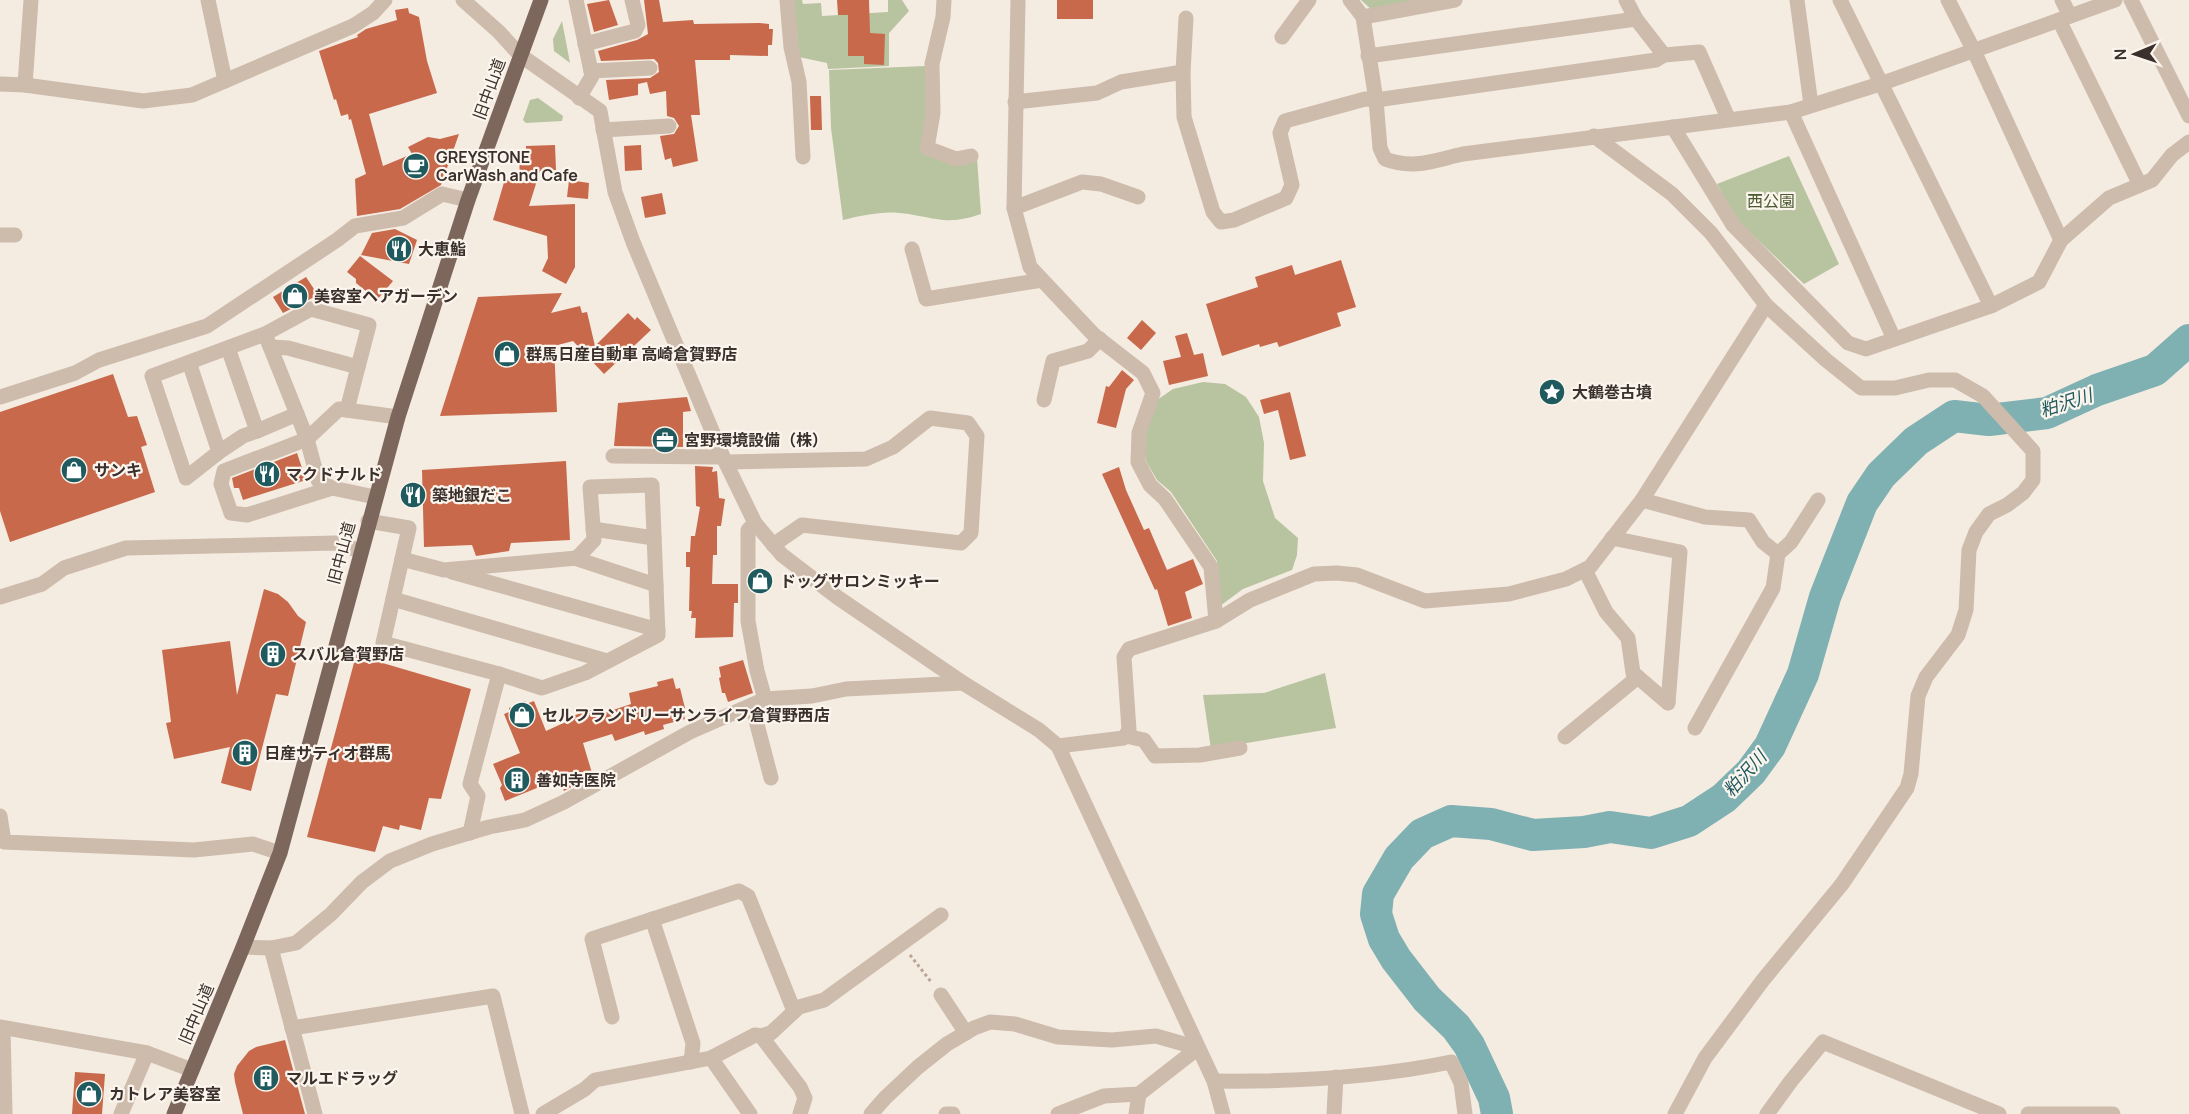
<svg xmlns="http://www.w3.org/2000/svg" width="2189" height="1114" viewBox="0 0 2189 1114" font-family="Manrope,'Noto Sans JP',sans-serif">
  <rect width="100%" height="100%" fill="#f4ebe1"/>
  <g fill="#b8c4a0">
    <polygon points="794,0 802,0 803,4 821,3 822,16 888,12 888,0 902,0 909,11 889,33 889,66 828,69 827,63 799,57"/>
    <polygon points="1361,0 1431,0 1374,12"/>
    <polygon points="562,21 570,63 554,51 553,39"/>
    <path d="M926,66V112L921,145L977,158L981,214C943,227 934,216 899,213C882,211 860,216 843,220L831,128L829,70Z"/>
    <polygon points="538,98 563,116 562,121 526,123 523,120 530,100"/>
    <polygon points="1789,156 1839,264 1804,284 1736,219 1717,184"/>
    <polygon points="1203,382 1225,384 1246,397 1259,417 1264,443 1263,481 1275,518 1298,538 1297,555 1292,570 1243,589 1220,606 1217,561 1171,492 1157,480 1146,461 1143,440 1157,400 1173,389"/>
    <polygon points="1325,673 1336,728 1211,749 1203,695 1264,693"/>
  </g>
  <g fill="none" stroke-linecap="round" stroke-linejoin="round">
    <polyline stroke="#7fb0b2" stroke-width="32" points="1497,1114 1494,1098 1469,1045 1456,1027 1427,999 1396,959 1384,939 1376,914 1378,894 1399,858 1422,834 1451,821 1491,824 1533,835 1584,832 1610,827 1651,833 1689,821 1724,798 1751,772 1770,746 1803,674 1825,597 1862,503 1881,475 1916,441 1954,416 1989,420 2047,413 2097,390 2155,370 2189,340"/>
  </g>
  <g fill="#c8694b">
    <polygon points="609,0 618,25 594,32 587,4"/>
    <polygon points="644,0 659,0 663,22 693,20 694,24 760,23 769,24 769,29 773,29 772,45 768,45 768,56 730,55 730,60 695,60 700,115 691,115 698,161 673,167 671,158 665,160 660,136 674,134 679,126 674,118 667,116 666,91 650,94 647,82 638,84 638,95 609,100 606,80 650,78 659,72 658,63 654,59 601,61 598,51 637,40 648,34"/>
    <polygon points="837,0 869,0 870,33 885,34 884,65 864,64 864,56 848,56 848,15 838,15"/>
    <rect x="1057" y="0" width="36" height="19"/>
    <polygon points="408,8 409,13 419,17 427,61 437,93 369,114 383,166 412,154 408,147 428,137 440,139 459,134 441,185 400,209 357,216 355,179 366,174 351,119 349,120 348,114 341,116 336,99 334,100 319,51 358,37 357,35 366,29 397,20 395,10"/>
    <polygon points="810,96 821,96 822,130 811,130"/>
    <polygon points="555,145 556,170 540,171 529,206 575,204 575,267 566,284 542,271 548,258 547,236 493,220 505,179 520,183 519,151 526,150 526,146"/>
    <polygon points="641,145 642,170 625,171 624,146"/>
    <polygon points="569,180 589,183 588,199 567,197"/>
    <polygon points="662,193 666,214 645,218 641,197"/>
    <polygon points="395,229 417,240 409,264 361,255 372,233"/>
    <polygon points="360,256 393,281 377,300 356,283 356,279 347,272"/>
    <polygon points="1341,260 1356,307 1337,313 1341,326 1279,347 1277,342 1260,347 1259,344 1222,356 1206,304 1258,287 1255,277 1292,265 1295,275"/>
    <polygon points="306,277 318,295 283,313 273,297"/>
    <polygon points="562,293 551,313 580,306 582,313 587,312 595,346 628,313 635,320 637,317 651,330 604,374 573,341 554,346 557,412 440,416 478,297"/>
    <polygon points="1142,320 1156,333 1141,350 1127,338"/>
    <polygon points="1187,333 1194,355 1203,353 1208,376 1169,385 1163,361 1181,357 1175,336"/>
    <polygon points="1122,370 1134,380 1126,389 1116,428 1097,423 1106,386 1109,387"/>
    <polygon points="113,374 128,417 137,416 147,445 141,447 155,492 10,542 0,511 0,412"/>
    <polygon points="1290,392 1306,456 1290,460 1278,410 1264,414 1260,400"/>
    <polygon points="687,397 691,411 683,412 683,447 614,446 618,403"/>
    <polygon points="297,453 306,480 243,500 239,488 234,488 232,478"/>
    <polygon points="566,461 570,540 511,543 509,551 476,556 472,545 424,547 422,470"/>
    <polygon points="695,466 713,467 712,472 717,471 719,498 725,499 721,526 717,526 717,555 713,555 712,584 738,584 738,603 734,603 733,637 695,638 696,618 691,618 692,611 689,611 690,567 686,567 686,552 690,552 691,536 695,536 700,507 696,506"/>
    <polygon points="1119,467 1126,490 1144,530 1149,528 1167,570 1193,559 1203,584 1185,592 1192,618 1168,626 1157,589 1155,590 1102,474"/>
    <polygon points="264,589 278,594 288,602 298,616 306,622 288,696 276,694 251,791 221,783 230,747 174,759 166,723 171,722 162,650 230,641 237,695"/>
    <polygon points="358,648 372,650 369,659 471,689 441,799 429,798 421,830 400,825 399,830 383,826 375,852 307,837"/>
    <polygon points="743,660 753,693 728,702 725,693 722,693 719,678 721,677 719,667"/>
    <polygon points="673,678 676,689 680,688 685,708 682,709 685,719 663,725 664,729 645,735 644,731 615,741 612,734 583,743 592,773 582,776 584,780 564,791 559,779 505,801 500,788 502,785 493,764 520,753 504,714 509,712 509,708 525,701 526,704 534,701 546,731 570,720 569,717 591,710 593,715 598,715 631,704 629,693 658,686 657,682"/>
    <polygon points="285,1040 305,1114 243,1114 235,1082 234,1074 237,1066 249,1051 256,1047"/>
    <polygon points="75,1072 105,1074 102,1114 72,1114"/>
  </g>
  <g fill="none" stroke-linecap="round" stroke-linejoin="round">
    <polyline stroke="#b9a596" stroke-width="3" stroke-dasharray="3 3" stroke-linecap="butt" points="910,955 932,983"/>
    <g stroke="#cdbbac" stroke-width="15">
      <polyline points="208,0 225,81"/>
      <polyline points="463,0 499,32 520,55 600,111 615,192 633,242 723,457 755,523 782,555 837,597 963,683 1039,730 1058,746 1214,1081 1223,1114"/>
      <polyline points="576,0 592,76 579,98"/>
      <polyline points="787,0 791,47 799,82 803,157"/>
      <polyline points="944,0 943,17 932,64 933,113 927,148 956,159 971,156"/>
      <polyline points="1018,0 1014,208 1030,267 1094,335 1143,373 1153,393 1139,433 1138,462 1150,485 1165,499 1211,567 1216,621"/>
      <path d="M1350,0L1363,17L1376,100L1380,148L1385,159C1414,170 1435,160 1463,154L1791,112L1883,83L2115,0"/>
      <polyline points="1626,0 1636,19 1664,55 1699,52 1728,118"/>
      <polyline points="1797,0 1811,105"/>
      <polyline points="1840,0 1991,306"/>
      <polyline points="1948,0 1974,51 2061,240"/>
      <polyline points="2062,0 2070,16"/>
      <polyline points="2131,0 2189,116"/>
      <polyline points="1363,17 1455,0"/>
      <polyline points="2059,20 2140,185"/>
      <polyline points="1282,37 1309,0"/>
      <polyline points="585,44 635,31 638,25 632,0"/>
      <polyline points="1368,56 1636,19"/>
      <polyline points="591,71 650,68"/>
      <polyline points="1183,72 1184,117 1213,212 1221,222 1234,220 1286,198 1292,185 1280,133 1285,121 1365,99 1376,100 1656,60 1664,55"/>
      <polyline points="0,84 25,85 143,101 192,95 353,26 373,13 385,0"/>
      <polyline points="25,85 31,0"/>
      <polyline points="1015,102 1097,93 1121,82 1183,72 1186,18"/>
      <polyline points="1791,112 1894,339"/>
      <polyline points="1673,127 1733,225 1848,343 1866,349 1991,306 2039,282 2061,240 2109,198 2152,180 2172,155 2189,142"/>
      <polyline points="603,130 669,126"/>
      <polyline points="1014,208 1082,182 1101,184 1138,197"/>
      <polyline points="0,235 15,235"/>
      <polyline points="912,249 926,299 1042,280"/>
      <polyline points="265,334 311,309 369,325 358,367 288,348 270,347"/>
      <polyline points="189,362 219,452 186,478 152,376 265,334 307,439 318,480 332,488"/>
      <polyline points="0,397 75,373 99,360 207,326 337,240 355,226 403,218 442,194 468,200"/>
      <polyline points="1044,400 1053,361 1088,351 1100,339"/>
      <polyline points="347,410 358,367"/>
      <polyline points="257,431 297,414"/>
      <polyline points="219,452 243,436 257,431 228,348"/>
      <polyline points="613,456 723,457"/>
      <polyline points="726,462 866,459 893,447 930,418 968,423 977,436 971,533 961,543 802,525 773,545"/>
      <polyline points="375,497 332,488 247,515 231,513 221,484 224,471 307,439 339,409 398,417"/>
      <polyline points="1642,500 1705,517 1749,520 1763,542 1778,554"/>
      <polyline points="368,521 409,528 383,643 499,674 470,784 478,796 470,833"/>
      <polyline points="755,523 748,530 748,621 757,671 765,699"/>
      <polyline points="593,529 654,538"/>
      <polyline points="1612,538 1680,552 1668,703"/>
      <polyline points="574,558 656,585"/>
      <polyline points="402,559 444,570 577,558 594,540 590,487 652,485 658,635 585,673 542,688 499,674"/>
      <polyline points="1585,570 1606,612 1628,638 1633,673 1668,703"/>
      <polyline points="452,572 658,630"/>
      <polyline points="0,597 42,584 64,568 126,548 335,543 361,551"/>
      <polyline points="393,599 607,661"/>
      <polyline points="752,705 771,778"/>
      <polyline points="1695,728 1773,588 1778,554 1791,542 1818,500"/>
      <polyline points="1126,736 1144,740 1155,756 1200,755 1240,748"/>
      <polyline points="1565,737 1638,677"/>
      <polyline points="1058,746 1124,738 1129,730 1124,657 1129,649 1216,621 1250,600 1314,574 1337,573 1357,575 1425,601 1509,594 1566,579 1590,567 1642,500 1766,305 1711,233 1672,194 1594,136"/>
      <polyline points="0,816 4,842 194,850 253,844 280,853"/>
      <polyline points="652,919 693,1043 691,1062"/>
      <polyline points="243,947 271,948 296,943 331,914 362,882 390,861 432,844 489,827 525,820 564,802 690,732 765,699 812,696 846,689 963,683"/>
      <polyline points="271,948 315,1114"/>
      <polyline points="941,995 966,1033"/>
      <polyline points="612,1017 592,939 739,891 748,896 794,1011"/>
      <polyline points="0,1027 147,1053 192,1070"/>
      <polyline points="3,1028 5,1114"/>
      <polyline points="292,1028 493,996 522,1114"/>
      <polyline points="761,1036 800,1087 805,1098 800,1114"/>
      <polyline points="711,1058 750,1114"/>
      <path d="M1214,1081C1293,1082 1373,1078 1451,1062L1461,1083L1465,1114"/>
      <polyline points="121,1114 147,1053"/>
      <polyline points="543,1114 585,1089 595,1080 711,1058 755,1035 761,1036 771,1033 799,1007 824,1000 941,915"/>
      <polyline points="871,1114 885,1098 918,1067 947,1044 974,1028 990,1022 1015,1024 1058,1037 1112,1040 1156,1036 1198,1048"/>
      <polyline points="946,1114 953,1114"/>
      <polyline points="1058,1114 1104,1096 1139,1094 1198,1048"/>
      <polyline points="1136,1114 1139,1094"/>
      <polyline points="1334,1114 1336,1077"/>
      <polyline points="1675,1114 1705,1058 1763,980 1842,884 1907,788 1911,774 1918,696 1926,677 1958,635 1966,610 1969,550 1976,532 1989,514 2007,505 2023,493 2033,480 2033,451 1983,396 1955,380 1929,380 1895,388 1861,388 1826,360 1766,305"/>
      <polyline points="1767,1114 1791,1081 1823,1042 1999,1114"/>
      <polyline points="2028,1114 2113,1114"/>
    </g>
    <polyline stroke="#7d675c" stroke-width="15" points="174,1114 243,947 280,853 398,417 468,200 541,0"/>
  </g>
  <defs>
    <symbol id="cafe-disc" viewBox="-11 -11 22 22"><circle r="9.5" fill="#1f5a5e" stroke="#fbf5ee"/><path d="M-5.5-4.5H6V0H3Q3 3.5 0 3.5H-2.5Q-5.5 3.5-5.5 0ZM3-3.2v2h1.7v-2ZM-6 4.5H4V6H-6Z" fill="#fff"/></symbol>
    <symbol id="restaurant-disc" viewBox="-11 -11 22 22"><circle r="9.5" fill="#1f5a5e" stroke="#fbf5ee"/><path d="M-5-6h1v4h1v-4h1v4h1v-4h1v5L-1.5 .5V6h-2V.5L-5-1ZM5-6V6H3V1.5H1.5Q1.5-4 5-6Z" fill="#fff"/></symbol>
    <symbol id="shop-disc" viewBox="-11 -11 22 22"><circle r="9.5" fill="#1f5a5e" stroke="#fbf5ee"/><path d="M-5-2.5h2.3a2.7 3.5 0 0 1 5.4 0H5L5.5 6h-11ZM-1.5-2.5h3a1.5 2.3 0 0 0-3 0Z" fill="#fff"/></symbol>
    <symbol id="sight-disc" viewBox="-11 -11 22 22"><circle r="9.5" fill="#1f5a5e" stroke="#fbf5ee"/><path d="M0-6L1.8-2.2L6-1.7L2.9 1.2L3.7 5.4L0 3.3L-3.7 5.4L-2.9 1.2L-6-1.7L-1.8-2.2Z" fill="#fff"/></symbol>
    <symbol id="office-disc" viewBox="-11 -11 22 22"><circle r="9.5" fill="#1f5a5e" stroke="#fbf5ee"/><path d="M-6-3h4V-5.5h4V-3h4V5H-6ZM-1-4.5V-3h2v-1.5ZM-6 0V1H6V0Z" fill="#fff"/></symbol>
    <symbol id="building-disc" viewBox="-11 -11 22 22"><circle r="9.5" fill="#1f5a5e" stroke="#fbf5ee"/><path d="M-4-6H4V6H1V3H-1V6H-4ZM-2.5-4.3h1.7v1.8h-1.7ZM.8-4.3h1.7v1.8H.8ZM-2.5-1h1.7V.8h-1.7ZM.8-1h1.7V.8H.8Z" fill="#fff"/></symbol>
  </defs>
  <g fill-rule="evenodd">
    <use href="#cafe-disc" x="401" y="151" width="30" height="30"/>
    <use href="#restaurant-disc" x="384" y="234" width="30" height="30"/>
    <use href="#shop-disc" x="280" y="281" width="30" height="30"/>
    <use href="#shop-disc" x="492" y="339" width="30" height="30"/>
    <use href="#sight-disc" x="1537" y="377" width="30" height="30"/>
    <use href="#office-disc" x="650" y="425" width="30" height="30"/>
    <use href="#shop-disc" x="59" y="455" width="30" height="30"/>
    <use href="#restaurant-disc" x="252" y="459" width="30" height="30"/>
    <use href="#restaurant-disc" x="398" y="480" width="30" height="30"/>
    <use href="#shop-disc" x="745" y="566" width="30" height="30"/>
    <use href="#building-disc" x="258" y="639" width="30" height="30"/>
    <use href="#shop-disc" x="507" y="700" width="30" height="30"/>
    <use href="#building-disc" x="230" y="738" width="30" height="30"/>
    <use href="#building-disc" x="502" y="765" width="30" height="30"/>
    <use href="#building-disc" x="251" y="1063" width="30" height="30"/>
    <use href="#shop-disc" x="74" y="1079" width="30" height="30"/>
  </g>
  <g text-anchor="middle" stroke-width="4.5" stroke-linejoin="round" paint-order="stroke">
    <g font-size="16" fill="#3b302b" stroke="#fbf5ee">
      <text transform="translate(489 89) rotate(-70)" y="6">旧中山道</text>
      <text transform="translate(341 553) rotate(-75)" y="6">旧中山道</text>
      <text transform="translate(196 1014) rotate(-67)" y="6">旧中山道</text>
    </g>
    <g font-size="16" font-weight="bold" fill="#3b302b" stroke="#fbf5ee" text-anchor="start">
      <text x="436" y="163">GREYSTONE<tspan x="436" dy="18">CarWash and Cafe</tspan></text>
      <text x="418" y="255">大恵鮨</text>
      <text x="314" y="302">美容室ヘアガーデン</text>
      <text x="526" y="360">群馬日産自動車 高崎倉賀野店</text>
      <text x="1572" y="398">大鶴巻古墳</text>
      <text x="684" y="446">宮野環境設備（株）</text>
      <text x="94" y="476">サンキ</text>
      <text x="286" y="480">マクドナルド</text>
      <text x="432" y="501">築地銀だこ</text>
      <text x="780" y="587">ドッグサロンミッキー</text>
      <text x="292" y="660">スバル倉賀野店</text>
      <text x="542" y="721">セルフランドリーサンライフ倉賀野西店</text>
      <text x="264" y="759">日産サティオ群馬</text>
      <text x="536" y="786">善如寺医院</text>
      <text x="286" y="1084">マルエドラッグ</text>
      <text x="109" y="1100">カトレア美容室</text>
    </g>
    <g font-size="16" fill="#4a5a2e" stroke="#fbf5ee">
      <text x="1771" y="207">西公園</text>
    </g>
    <g font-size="18" font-style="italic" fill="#1f5a5e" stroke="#fbf5ee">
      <text transform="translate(2066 403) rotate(-18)" y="6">粕沢川</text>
      <text transform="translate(1745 774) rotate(-48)" y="6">粕沢川</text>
    </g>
  </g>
  <g transform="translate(2135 54) rotate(268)" stroke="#fbf5ee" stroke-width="4.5" paint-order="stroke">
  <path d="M0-4.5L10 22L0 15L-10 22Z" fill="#3b302b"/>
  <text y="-9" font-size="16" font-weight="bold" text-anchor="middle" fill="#3b302b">N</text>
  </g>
</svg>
